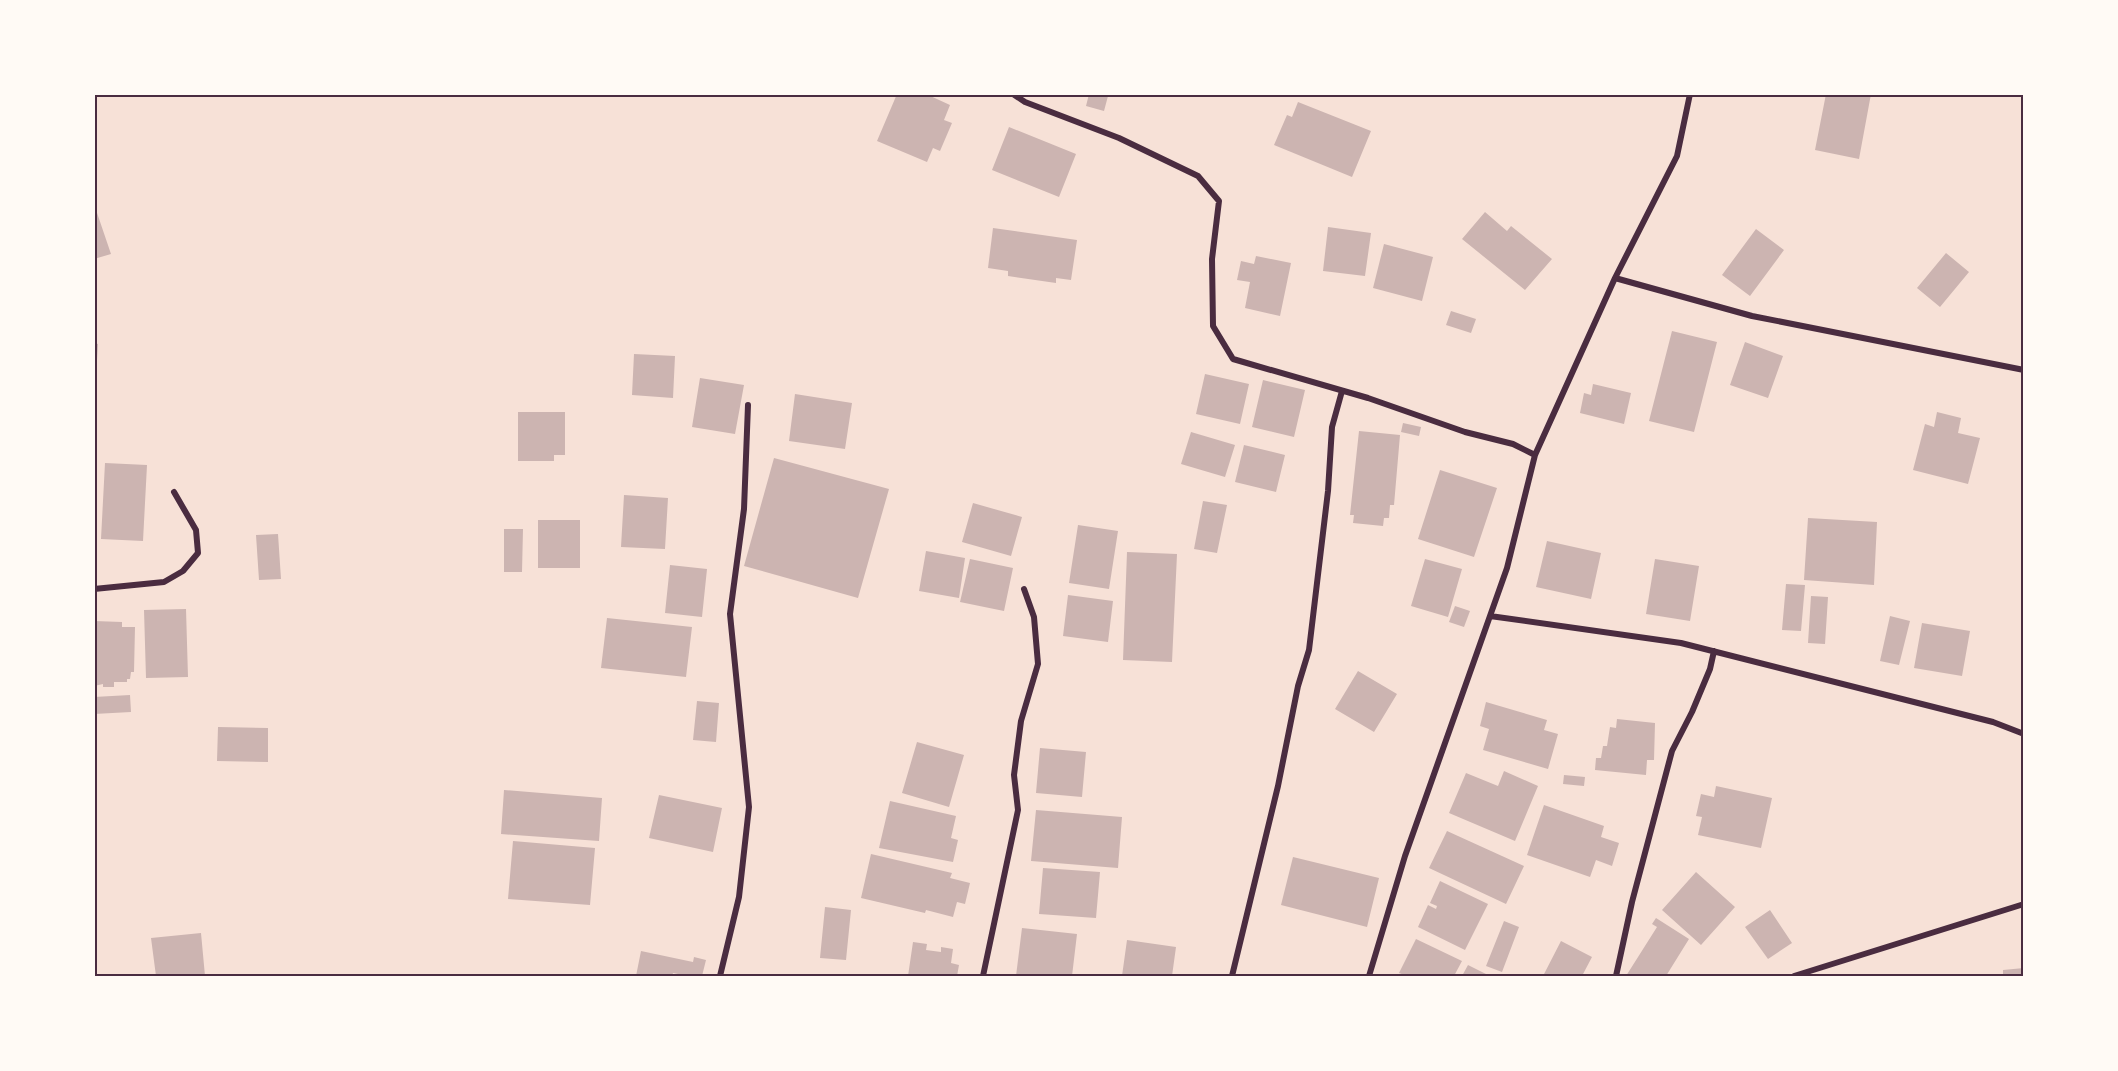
<svg xmlns="http://www.w3.org/2000/svg" width="2118" height="1071" font-family="'Noto Sans',sans-serif">
<rect width="100%" height="100%" fill="#f7e1d7"/>
<path fill="#ccb4b1" d="M 897,94 L 926,94 L 950,105 L 944,120 L 952,123 L 940,151 L 933,148 L 927,162 L 877,141 Z
M 1089,94 L 1108,96 L 1104,111 L 1086,106 Z
M 1826,94 L 1871,94 L 1859,159 L 1815,150 Z
M 1298,102 L 1371,131 L 1352,177 L 1274,145 L 1287,115 L 1292,117 Z
M 1009,127 L 1076,154 L 1059,197 L 992,170 Z
M 94,204 L 111,254 L 94,259 Z
M 1485,212 L 1507,231 L 1511,226 L 1552,259 L 1525,290 L 1462,239 Z
M 1328,227 L 1371,233 L 1365,276 L 1323,271 Z
M 993,228 L 1077,240 L 1071,280 L 1056,278 L 1056,283 L 1008,276 L 1008,271 L 988,268 Z
M 1756,229 L 1784,250 L 1750,296 L 1722,275 Z
M 1384,244 L 1433,257 L 1422,301 L 1373,288 Z
M 1946,253 L 1969,272 L 1940,307 L 1917,288 Z
M 1256,256 L 1291,263 L 1280,316 L 1245,308 L 1250,282 L 1237,280 L 1241,261 L 1254,264 Z
M 1451,311 L 1476,319 L 1471,333 L 1446,325 Z
M 1672,331 L 1717,342 L 1694,432 L 1649,421 Z
M 1745,342 L 1783,356 L 1768,398 L 1730,385 Z
M 94,343 L 98,344 L 96,376 L 94,376 Z
M 634,354 L 675,356 L 673,398 L 632,395 Z
M 1205,374 L 1249,384 L 1240,424 L 1196,414 Z
M 700,378 L 744,385 L 735,434 L 692,427 Z
M 1263,380 L 1305,390 L 1294,437 L 1252,427 Z
M 1593,384 L 1631,393 L 1624,424 L 1580,413 L 1584,393 L 1591,395 Z
M 795,394 L 852,403 L 845,449 L 789,441 Z
M 518,412 L 565,412 L 565,455 L 554,455 L 554,461 L 518,461 Z
M 1937,412 L 1961,418 L 1958,433 L 1980,438 L 1968,484 L 1913,470 L 1925,424 L 1934,427 Z
M 1403,423 L 1421,427 L 1419,436 L 1401,432 Z
M 1359,431 L 1400,435 L 1394,505 L 1390,505 L 1389,518 L 1384,518 L 1383,526 L 1353,523 L 1354,515 L 1350,515 Z
M 1191,432 L 1235,445 L 1225,477 L 1181,464 Z
M 1244,445 L 1285,455 L 1276,492 L 1235,482 Z
M 774,458 L 889,489 L 858,598 L 744,566 Z
M 105,463 L 147,465 L 143,541 L 101,539 Z
M 1440,470 L 1497,488 L 1474,557 L 1418,539 Z
M 624,495 L 668,498 L 665,549 L 621,547 Z
M 1203,501 L 1227,505 L 1217,553 L 1194,549 Z
M 973,503 L 1022,517 L 1011,556 L 962,542 Z
M 1808,518 L 1877,522 L 1874,585 L 1804,580 Z
M 538,520 L 580,520 L 580,568 L 538,568 Z
M 1078,525 L 1118,531 L 1109,589 L 1069,583 Z
M 504,529 L 523,529 L 522,572 L 504,572 Z
M 278,534 L 281,579 L 259,580 L 256,535 Z
M 1547,541 L 1601,553 L 1591,599 L 1536,587 Z
M 926,551 L 965,558 L 959,598 L 919,591 Z
M 1127,552 L 1177,554 L 1172,662 L 1123,660 Z
M 970,559 L 1013,568 L 1004,611 L 960,602 Z
M 1425,559 L 1462,569 L 1448,617 L 1411,606 Z
M 1655,559 L 1699,566 L 1690,621 L 1646,614 Z
M 670,565 L 707,569 L 702,617 L 665,613 Z
M 1786,584 L 1805,585 L 1801,631 L 1782,630 Z
M 1068,595 L 1113,601 L 1108,642 L 1063,636 Z
M 1811,596 L 1828,597 L 1825,644 L 1808,643 Z
M 1455,606 L 1470,611 L 1464,627 L 1449,622 Z
M 186,609 L 188,677 L 146,678 L 144,610 Z
M 1890,616 L 1910,621 L 1899,665 L 1880,661 Z
M 607,618 L 692,627 L 686,677 L 601,668 Z
M 94,621 L 122,622 L 122,627 L 135,627 L 134,672 L 131,672 L 130,679 L 127,679 L 127,682 L 114,682 L 114,687 L 103,687 L 103,684 L 94,686 Z
M 1922,623 L 1970,631 L 1962,676 L 1914,668 Z
M 1358,671 L 1397,694 L 1374,732 L 1335,709 Z
M 130,695 L 131,712 L 94,714 L 94,697 Z
M 697,701 L 719,703 L 716,742 L 693,740 Z
M 1486,702 L 1547,720 L 1544,730 L 1558,734 L 1548,769 L 1483,750 L 1489,729 L 1480,726 Z
M 1617,719 L 1655,723 L 1654,760 L 1647,760 L 1646,775 L 1595,770 L 1596,758 L 1601,758 L 1603,746 L 1607,746 L 1610,727 L 1616,728 Z
M 218,727 L 268,728 L 268,762 L 217,761 Z
M 917,742 L 964,755 L 949,807 L 902,793 Z
M 1040,748 L 1086,752 L 1082,797 L 1036,793 Z
M 1504,771 L 1538,786 L 1515,841 L 1449,813 L 1466,773 L 1498,786 Z
M 1564,775 L 1585,777 L 1584,786 L 1563,784 Z
M 1716,786 L 1772,798 L 1761,848 L 1698,835 L 1702,817 L 1696,816 L 1701,794 L 1714,797 Z
M 504,790 L 602,798 L 599,841 L 501,834 Z
M 659,795 L 722,808 L 713,852 L 649,838 Z
M 890,801 L 956,816 L 951,838 L 958,840 L 953,862 L 879,848 Z
M 1544,805 L 1604,826 L 1601,837 L 1619,843 L 1612,866 L 1596,860 L 1590,877 L 1527,855 Z
M 1036,810 L 1122,817 L 1118,868 L 1031,861 Z
M 1447,831 L 1524,866 L 1506,904 L 1429,868 Z
M 513,841 L 595,848 L 590,905 L 508,899 Z
M 871,854 L 952,873 L 950,878 L 970,883 L 965,904 L 957,902 L 953,917 L 926,910 L 925,913 L 861,898 Z
M 1293,857 L 1379,878 L 1367,927 L 1281,905 Z
M 1043,868 L 1100,872 L 1096,918 L 1039,914 Z
M 1696,872 L 1735,907 L 1701,945 L 1662,910 Z
M 1440,881 L 1488,904 L 1465,950 L 1418,927 L 1428,905 L 1436,909 L 1437,906 L 1430,903 Z
M 825,907 L 851,910 L 846,960 L 820,958 Z
M 1770,910 L 1792,943 L 1768,959 L 1745,927 Z
M 1656,918 L 1689,939 L 1666,976 L 1626,976 L 1657,927 L 1652,924 Z
M 1504,921 L 1519,927 L 1502,972 L 1486,966 Z
M 1022,928 L 1077,934 L 1072,976 L 1016,976 Z
M 201,933 L 205,976 L 156,976 L 151,938 Z
M 1416,939 L 1462,961 L 1454,976 L 1407,976 L 1399,973 Z
M 1127,940 L 1176,947 L 1172,976 L 1122,976 Z
M 1561,941 L 1592,957 L 1582,976 L 1543,976 Z
M 913,942 L 927,944 L 926,950 L 941,952 L 941,947 L 953,949 L 951,963 L 959,965 L 957,976 L 908,976 Z
M 641,951 L 693,962 L 694,957 L 706,960 L 702,976 L 683,976 L 683,975 L 673,973 L 672,976 L 636,976 Z
M 1468,965 L 1490,976 L 1462,976 Z
M 2024,968 L 2024,976 L 2003,976 L 2003,970 Z"/>
<g fill="none" stroke-linecap="round" stroke-linejoin="round">
<path stroke="#4a2c40" stroke-width="6" d="M 1013,94 L 1025,102 L 1119,138 L 1198,176 L 1219,201 L 1212,259 L 1213,326 L 1233,359 L 1368,398 L 1465,432 L 1513,444 L 1535,455
M 1615,278 L 1752,316 L 2024,370
M 94,589 L 164,582 L 183,571 L 198,553 L 196,530 L 174,492
M 1490,616 L 1681,643 L 1993,722 L 2024,734
M 720,976 L 739,897 L 749,807 L 730,614 L 744,509 L 748,405
M 983,976 L 1018,810 L 1014,775 L 1021,721 L 1038,664 L 1034,617 L 1024,589
M 1232,976 L 1278,786 L 1298,686 L 1309,650 L 1328,491 L 1332,427 L 1342,391
M 1369,976 L 1405,856 L 1507,568 L 1535,455 L 1615,278 L 1677,156 L 1690,94
M 1616,976 L 1632,902 L 1672,751 L 1692,712 L 1710,669 L 1714,651
M 1794,976 L 2024,904"/>
</g>
<rect width="2118" height="1071" fill="none" stroke="#fffaf5" stroke-width="192"/>
<rect x="96" y="96" width="1926" height="879" fill="none" stroke="#4a2c40" stroke-width="2"/>
</svg>
